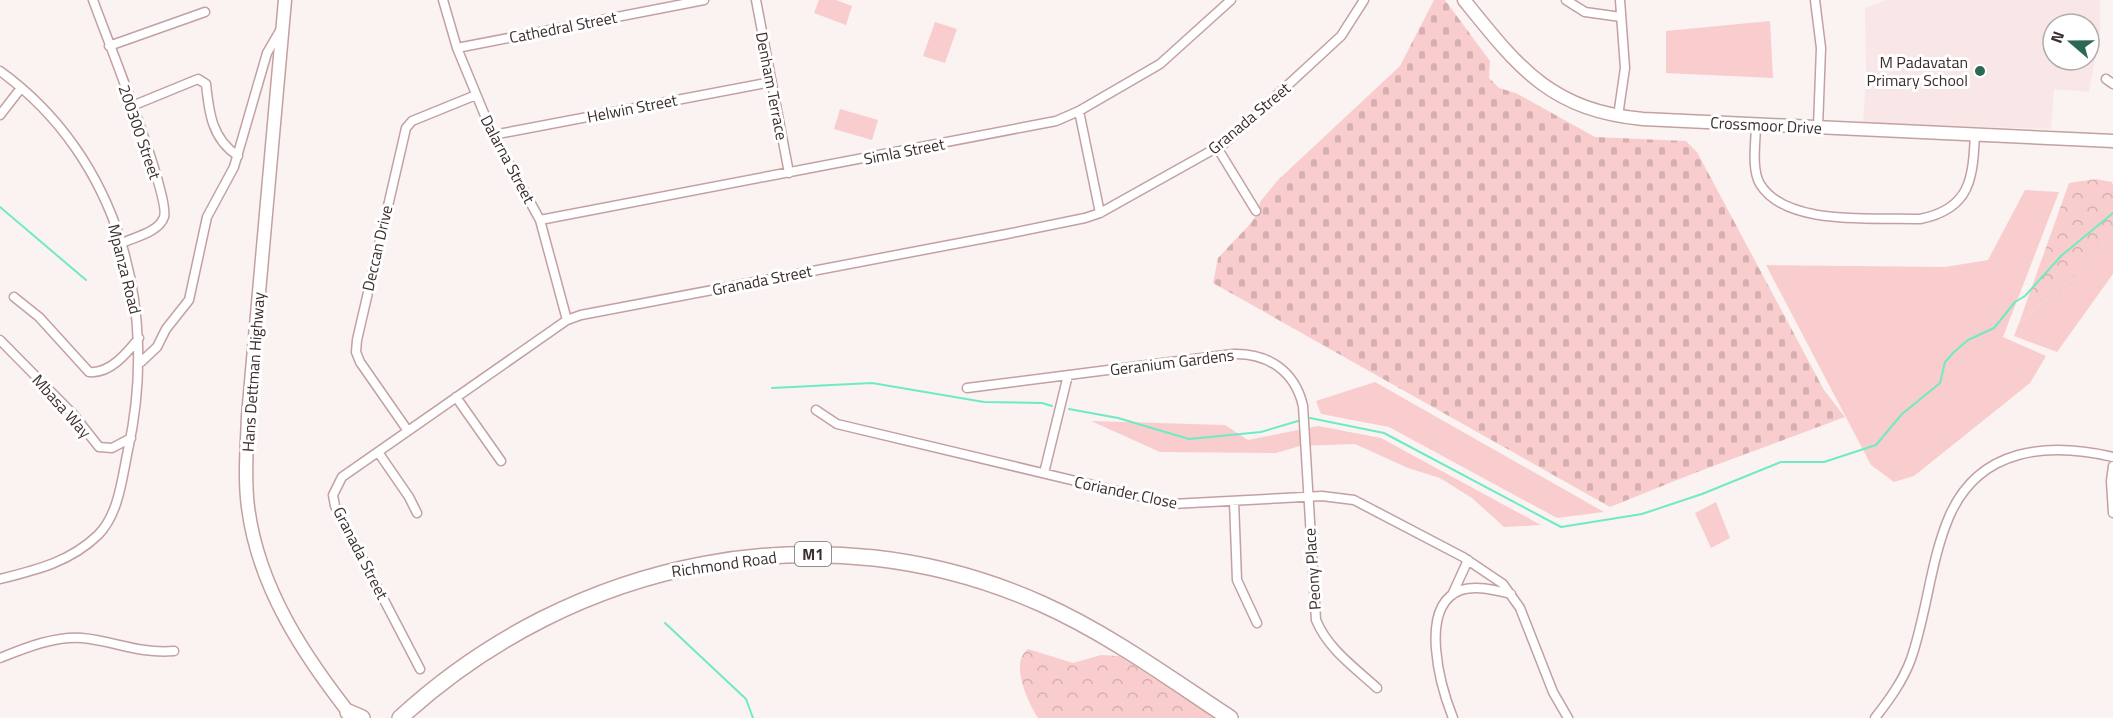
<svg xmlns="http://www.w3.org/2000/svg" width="2113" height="718" font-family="'Titillium Web',sans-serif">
<defs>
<pattern id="forest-crowns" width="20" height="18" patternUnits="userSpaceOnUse" patternTransform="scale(1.5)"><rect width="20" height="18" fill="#f9cdcd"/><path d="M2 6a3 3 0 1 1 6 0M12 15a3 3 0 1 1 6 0" fill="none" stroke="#d6b0b0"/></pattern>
<pattern id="cemetery-stones" width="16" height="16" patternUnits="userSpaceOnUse" patternTransform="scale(1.5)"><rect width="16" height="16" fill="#f9cdcd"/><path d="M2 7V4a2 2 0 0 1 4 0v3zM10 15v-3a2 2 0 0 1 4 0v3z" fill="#d6b0b0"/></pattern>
</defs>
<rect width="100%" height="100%" fill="#faf3f2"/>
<path fill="#f9e6e6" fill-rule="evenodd" d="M 1885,0 L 2100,0 L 2100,32 L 2089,92 L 2054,89 L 2051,129 L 1863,123 L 1866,81 L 1865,8 ZM 2053,24 L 2089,24 L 2089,60 L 2053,60 Z"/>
<path fill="#f9cdcd" d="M 819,0 L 836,0 L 852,6 L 846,25 L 814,13 Z
M 1770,21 L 1773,78 L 1666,73 L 1666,31 Z
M 935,22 L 957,29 L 945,63 L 923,56 Z
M 840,109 L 878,120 L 872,140 L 834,129 Z
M 2025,190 L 2059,192 L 2003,337 L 2046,356 L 2030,383 L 1914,476 L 1894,482 L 1871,465 L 1766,265 L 1945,267 L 1988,260 Z
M 2113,234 L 2113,274 L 2057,352 L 2014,336 L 2019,323 L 2071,279 Z
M 1375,382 L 1604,512 L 1557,518 L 1389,427 L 1321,414 L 1316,401 Z
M 1091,421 L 1225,425 L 1248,440 L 1318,426 L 1381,438 L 1541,525 L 1504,527 L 1472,498 L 1440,478 L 1408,468 L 1355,444 L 1300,446 L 1276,453 L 1160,452 Z
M 1716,502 L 1730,538 L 1711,548 L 1695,513 Z"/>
<path fill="url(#forest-crowns)" d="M 2096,179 L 2112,182 L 2113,185 L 2113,234 L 2071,279 L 2019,323 L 2069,183 Z
M 1028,649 L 1073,663 L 1101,655 L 1119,656 L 1216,718 L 1038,718 C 1028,702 1009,663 1028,649 Z"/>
<path fill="url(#cemetery-stones)" d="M 1434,0 L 1445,0 L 1490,61 L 1489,78 L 1499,88 L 1516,93 L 1595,137 L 1686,141 L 1697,152 L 1824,390 L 1845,417 L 1692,474 L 1610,507 L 1213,283 L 1218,258 L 1251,223 L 1259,211 L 1260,202 L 1278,180 L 1400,66 Z"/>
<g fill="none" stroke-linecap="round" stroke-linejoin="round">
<path stroke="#6eebc4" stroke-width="2" d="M 0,207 L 86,280
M 772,388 L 872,383 L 984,402 L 1042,403 L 1052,406
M 1069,409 L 1118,418 L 1189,439 L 1261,432 L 1298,421
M 1310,418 L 1384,433 L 1561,527 L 1642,514 L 1702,494 L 1781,462 L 1824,462 L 1876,445 L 1902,414 L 1940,383 L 1945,362 L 1954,352 L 1968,340 L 1994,328 L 2015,302 L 2025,296 L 2061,256 L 2113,213
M 665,623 L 746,699 L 753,718"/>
<defs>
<path id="street" d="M 93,0 C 104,31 171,197 164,217 C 159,232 135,237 122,243
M 443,0 L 457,48 L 493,135 L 540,220 L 567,320
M 756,0 L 789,173
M 1566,0 L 1585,12 L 1621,17
M 1815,0 L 1821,48 L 1818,127
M 109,46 L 205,12
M 457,48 L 704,0
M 0,71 C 120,158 159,310 128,450 C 122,478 119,514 98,535 C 70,562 36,570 0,579
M 2106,79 L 2113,84
M 132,106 L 198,79 L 206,84 C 209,113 212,139 238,156
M 1079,111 L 1100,213
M 0,115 L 21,88
M 1618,116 L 1625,68 L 1620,0
M 1756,124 C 1756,141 1751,169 1760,184 C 1786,227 1875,217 1920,219 C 1971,209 1973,178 1975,133
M 493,135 L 771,82
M 1218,149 L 1256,211
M 540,220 L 1056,121 L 1079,111 L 1160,64 L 1231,0
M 14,297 L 39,317 L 89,372 C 110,374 127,353 139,338
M 0,340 L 73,414 L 99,447 L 112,448 L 131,438
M 141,362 L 157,347 L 166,329 L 189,300 L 207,217 L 234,167 L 267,53 L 281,29
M 967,388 L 1233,354 C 1268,353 1295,371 1303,406 L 1316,620 C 1328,649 1354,667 1377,688
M 456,397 L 501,461
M 816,410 L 837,424 L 1172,504 L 1322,496 L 1354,500 L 1463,557 L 1503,584 L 1520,608 L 1553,692 L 1568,718
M 408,431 L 360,362 L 356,352 L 357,340 L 406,128 L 412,121 L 476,95
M 378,452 L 409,497 L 417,513
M 2113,466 L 2111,481 L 2113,513
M 1044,473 L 1068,375
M 1234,501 L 1237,580 L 1257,623
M 1452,595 L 1468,560
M 0,658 C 25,648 54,636 82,638 C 115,641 138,654 174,651
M 420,669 L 335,506 L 333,495 L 342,477 L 567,320 L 581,315 L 1007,234 L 1085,218 L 1100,213 L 1225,143 L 1341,36 L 1364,0
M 1453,718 C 1441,688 1417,606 1461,590 C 1477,585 1495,590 1511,594
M 1875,718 C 1889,700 1903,681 1911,659 C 1927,613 1930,562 1949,517 C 1979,447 2048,442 2113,457"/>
<path id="secondary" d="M 285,0 L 248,416 C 247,446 244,477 248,507 C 258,587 304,656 353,718
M 1464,0 C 1519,68 1550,110 1643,119 L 2113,141"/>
<path id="highway" d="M 348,712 L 362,718
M 400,718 C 574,558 824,506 1042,604 C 1109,634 1169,678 1230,718"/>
</defs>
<use href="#street" stroke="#c3a1a0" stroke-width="11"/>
<use href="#secondary" stroke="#c3a1a0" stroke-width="15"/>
<use href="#highway" stroke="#c3a1a0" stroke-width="18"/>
<use href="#street" stroke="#fff" stroke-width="8"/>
<use href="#secondary" stroke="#fff" stroke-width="12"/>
<use href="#highway" stroke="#fff" stroke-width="15"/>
</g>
<circle fill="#2b6955" stroke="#fff" stroke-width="2" cx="1980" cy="71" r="6"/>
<g text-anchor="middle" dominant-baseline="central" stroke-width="6" stroke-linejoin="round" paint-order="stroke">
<rect fill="#fff" stroke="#766d6d" stroke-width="1.5" x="795" y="542" width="36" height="24" rx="4.5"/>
<g font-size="15" font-weight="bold" fill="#3c2e2e">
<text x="813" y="554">M1</text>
</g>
<g font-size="16" fill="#3c2e2e" stroke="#fff">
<text transform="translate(563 27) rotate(-11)">Cathedral Street</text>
<text transform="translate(772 86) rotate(79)">Denham Terrace</text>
<text transform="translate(632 108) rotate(-11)">Helwin Street</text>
<text transform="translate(1249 118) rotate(-40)">Granada Street</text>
<text transform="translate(1766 125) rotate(3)">Crossmoor Drive</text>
<text transform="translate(140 132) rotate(71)">200300 Street</text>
<text transform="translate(904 151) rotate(-11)">Simla Street</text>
<text transform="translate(508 159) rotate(62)">Dalarna Street</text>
<text transform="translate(377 248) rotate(-77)">Deccan Drive</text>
<text transform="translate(125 269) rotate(76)">Mpanza Road</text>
<text transform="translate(762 280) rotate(-11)">Granada Street</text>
<text transform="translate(1172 362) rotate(-7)">Geranium Gardens</text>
<text transform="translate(253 372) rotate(-86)">Hans Dettman Highway</text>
<text transform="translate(62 406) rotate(48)">Mbasa Way</text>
<text transform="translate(1126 492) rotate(12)">Coriander Close</text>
<text transform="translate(361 553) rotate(63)">Granada Street</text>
<text transform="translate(724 564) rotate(-8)">Richmond Road</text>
<text transform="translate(1312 569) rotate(-94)">Peony Place</text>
</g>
<g font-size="16" fill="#3c2e2e" stroke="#fff" text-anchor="end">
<text x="1968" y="62">M Padavatan<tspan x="1968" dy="18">Primary School</tspan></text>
</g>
</g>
<g transform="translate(2071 42) rotate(290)"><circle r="28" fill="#ffffff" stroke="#b1abab" stroke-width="1.5"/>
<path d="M0-4.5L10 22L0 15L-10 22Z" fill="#2b6955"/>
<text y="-9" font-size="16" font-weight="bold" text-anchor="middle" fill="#3c2e2e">N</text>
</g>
</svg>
